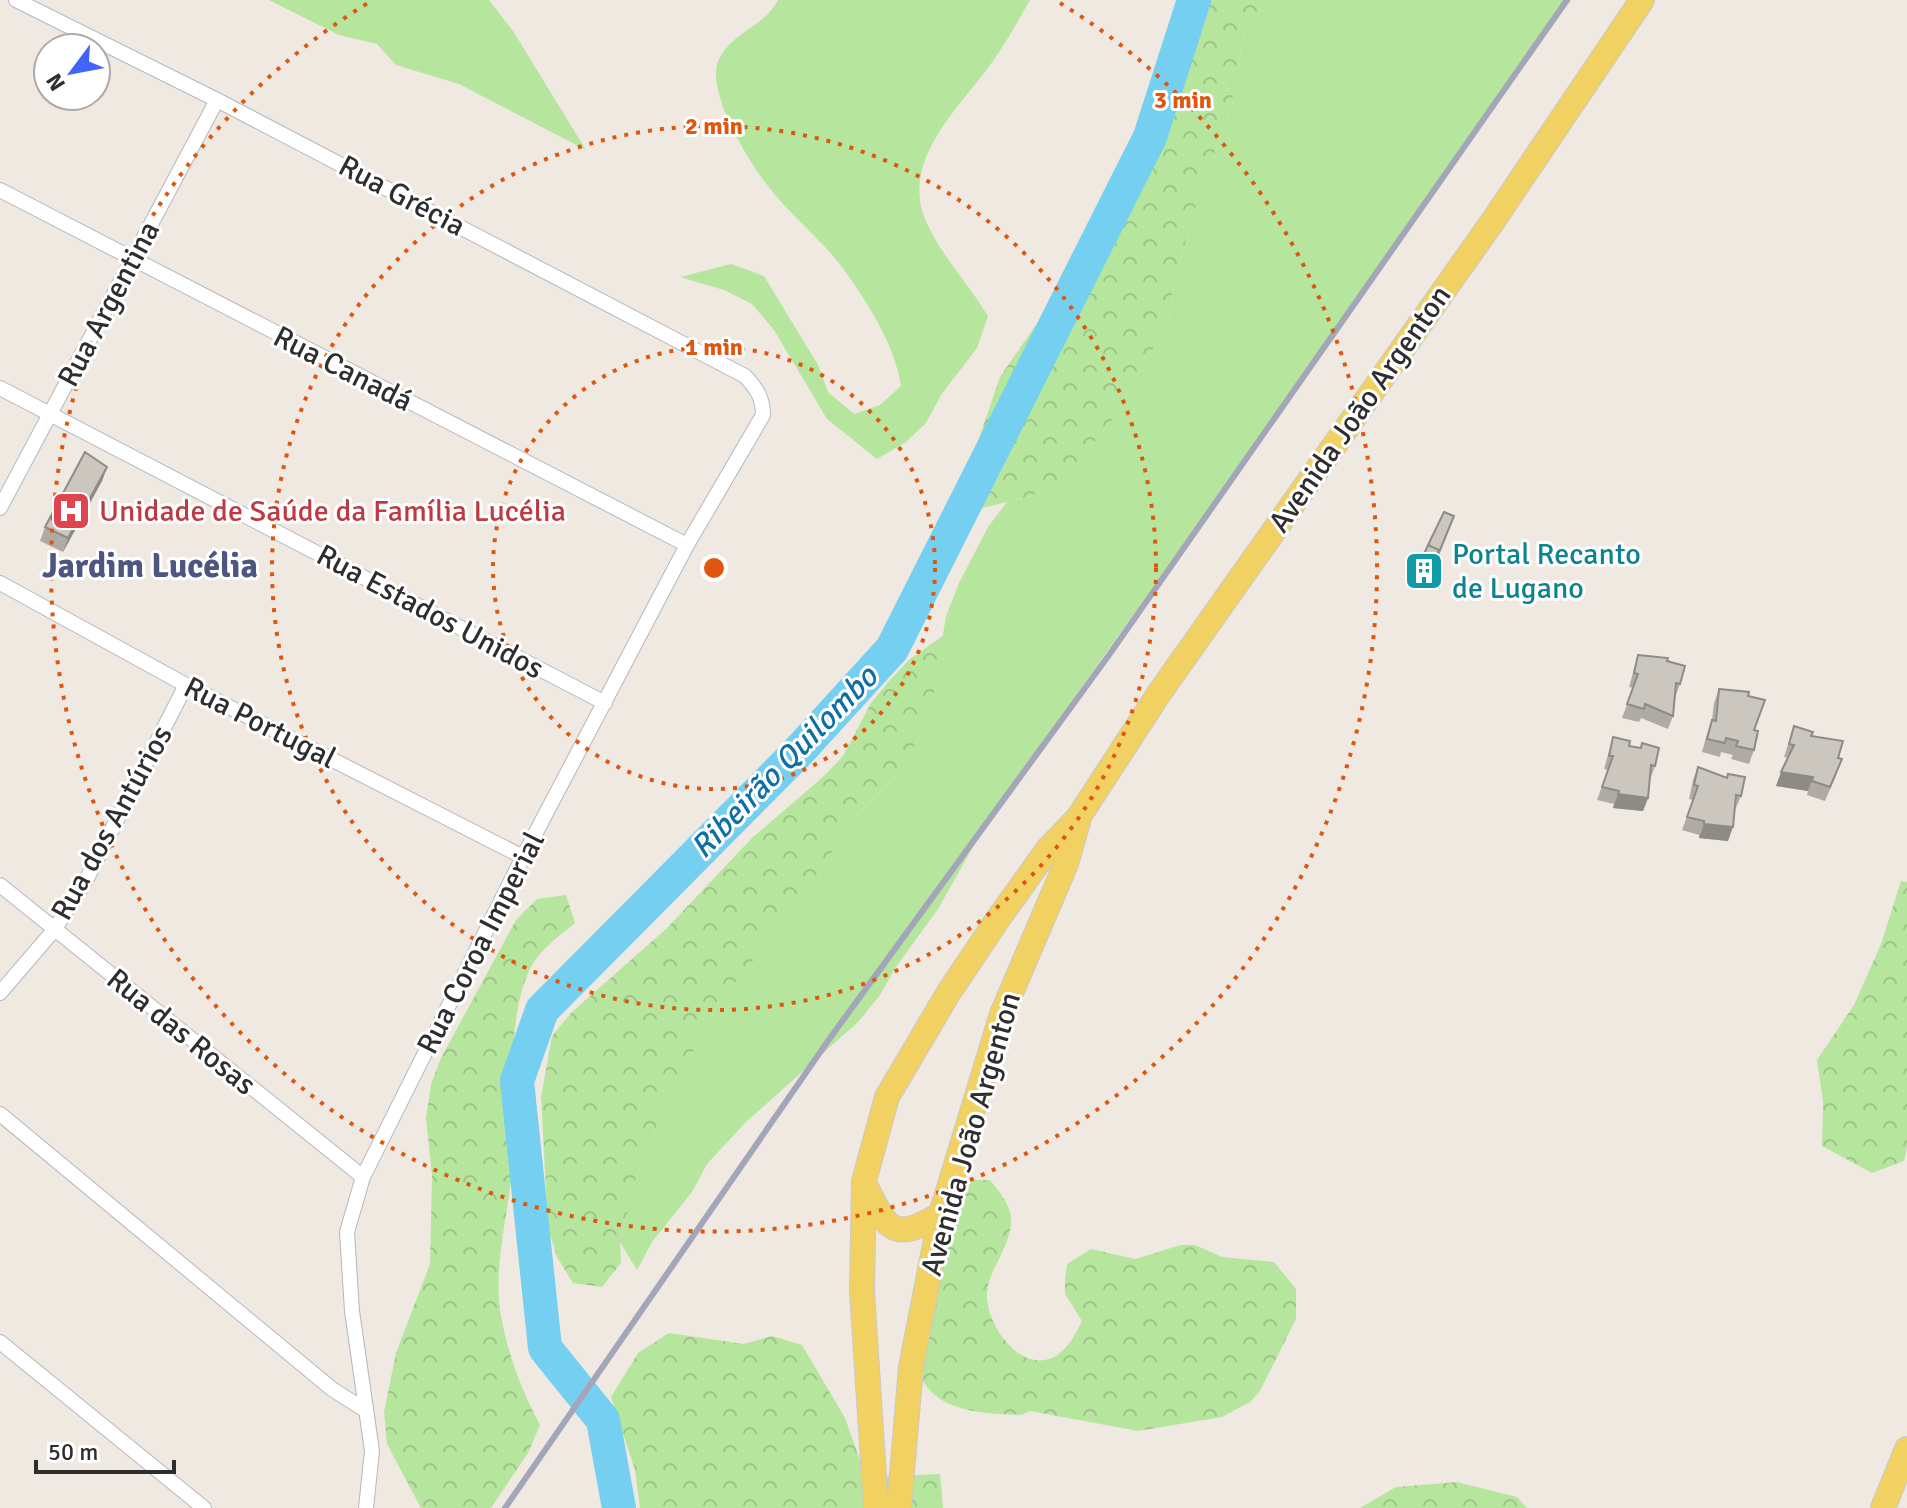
<svg xmlns="http://www.w3.org/2000/svg" width="1907" height="1508" font-family="Signika,sans-serif">
<defs>
<pattern id="forest-crowns" width="20" height="18" patternUnits="userSpaceOnUse" patternTransform="scale(2)"><rect width="20" height="18" fill="#b6e59e"/><path d="M2 6a3 3 0 1 1 6 0M12 15a3 3 0 1 1 6 0" fill="none" stroke="#9dc588"/></pattern>
</defs>
<rect width="100%" height="100%" fill="#efe9e1"/>
<path fill="#b6e59e" d="M 269,0 L 489,0 L 513,31 L 586,150 L 459,84 L 396,65 L 377,44 L 339,35 Z
M 778,0 L 1030,0 C 1019,19 1008,40 995,58 C 964,104 900,157 925,219 C 941,256 968,283 988,316 L 977,348 L 941,395 L 926,423 L 906,442 L 877,459 L 827,419 L 774,330 L 752,304 L 724,290 L 680,277 L 731,264 L 764,276 L 818,365 L 828,392 L 854,414 L 880,405 L 901,386 C 895,345 867,301 842,267 C 820,238 790,215 768,186 C 749,162 704,90 719,59 C 734,31 763,28 778,0 Z
M 1260,0 L 1571,0 L 1049,733 L 1052,738 L 987,822 L 938,909 L 896,967 L 880,995 L 858,1022 L 746,1122 L 707,1164 L 692,1192 L 652,1242 L 637,1270 L 620,1242 L 637,1174 L 652,1146 L 659,1116 L 719,1003 L 759,953 L 774,925 L 819,872 L 852,820 L 900,772 L 930,716 L 946,616 L 959,583 L 988,527 L 1007,502 L 1031,496 L 1064,479 L 1113,419 L 1169,321 L 1173,286 L 1196,206 L 1234,99 L 1224,83 L 1239,62 L 1244,33 L 1259,24 Z"/>
<path fill="url(#forest-crowns)" d="M 1179,0 L 1260,0 L 1259,24 L 1244,33 L 1239,62 L 1224,83 L 1234,99 L 1196,206 L 1173,286 L 1169,321 L 1113,419 L 1064,479 L 1031,496 L 974,510 L 965,498 L 964,482 L 1000,377 L 1035,326 L 1071,295 L 1103,239 L 1135,146 L 1158,94 Z
M 944,635 L 930,716 L 900,772 L 852,820 L 819,872 L 774,925 L 759,953 L 719,1003 L 659,1116 L 652,1146 L 637,1174 L 620,1242 L 621,1263 L 602,1287 L 573,1283 L 557,1257 L 548,1227 L 541,1097 L 552,1036 L 571,1013 L 667,928 L 752,838 L 823,777 L 843,756 L 871,703 L 890,680 L 910,659 Z
M 1901,881 L 1907,882 L 1907,1147 L 1904,1161 L 1872,1173 L 1822,1146 L 1823,1101 L 1817,1060 L 1854,1005 L 1881,944 Z
M 566,895 L 575,923 C 558,937 538,951 529,971 C 505,1025 515,1100 513,1159 C 510,1211 492,1264 501,1316 C 508,1355 522,1391 540,1425 L 528,1453 L 491,1508 L 421,1508 L 387,1444 L 384,1412 L 396,1353 L 430,1264 L 432,1175 L 426,1118 L 431,1084 L 441,1058 L 516,920 L 537,899 Z
M 975,1180 L 990,1180 C 999,1191 1009,1203 1011,1217 C 1013,1245 989,1267 987,1293 C 985,1322 1018,1372 1052,1358 C 1067,1351 1075,1335 1082,1321 L 1065,1294 L 1065,1279 L 1067,1264 L 1091,1249 L 1135,1259 L 1181,1245 L 1195,1245 L 1222,1257 L 1274,1262 L 1296,1289 L 1296,1319 L 1260,1391 L 1250,1402 L 1222,1417 L 1138,1431 L 1030,1411 L 1021,1415 C 984,1413 939,1414 920,1376 L 955,1201 L 963,1188 Z
M 669,1333 L 744,1344 L 772,1336 L 802,1345 L 845,1418 L 866,1477 L 940,1474 L 943,1508 L 640,1508 L 635,1470 L 611,1397 L 638,1353 Z
M 1457,1482 L 1517,1497 L 1527,1508 L 1360,1508 L 1396,1487 Z"/>
<g fill="none" stroke-linecap="round" stroke-linejoin="round">
<path stroke="#75cff0" stroke-width="34" d="M 619,1508 L 603,1420 L 545,1348 L 517,1081 L 542,1010 L 798,752 L 892,649 L 1150,137 L 1194,0"/>
<defs>
<path id="street" d="M 16,0 L 217,100 L 745,376 C 757,389 763,398 763,415 L 687,545 L 523,857 L 363,1177 L 347,1232 L 352,1311 L 372,1451 L 366,1508
M 0,190 L 687,545
M 0,388 L 605,703
M 0,508 L 217,100
M 0,583 L 186,685 L 523,857
M 0,885 L 363,1177
M 0,993 L 54,930 L 85,882 L 186,685
M 0,1114 L 332,1389 L 365,1410
M 0,1342 L 204,1508"/>
<path id="primary" d="M 866,1187 C 888,1232 895,1242 941,1214
M 876,1508 L 862,1291 L 864,1181 L 887,1097 L 949,992 L 998,919 L 1048,849 L 1078,818 L 1160,692 L 1493,221 L 1642,0
M 899,1508 L 911,1367 L 941,1214 L 1002,1014 L 1066,864 L 1078,822
M 1883,1508 L 1907,1449"/>
</defs>
<use href="#street" stroke="#b4b7c1" stroke-width="16"/>
<use href="#primary" stroke="#c9c9c9" stroke-width="26"/>
<use href="#street" stroke="#fff" stroke-width="14"/>
<use href="#primary" stroke="#f2d163" stroke-width="24"/>
<path stroke="#a3a6b8" stroke-width="6" d="M 505,1508 L 830,1038 L 1109,655 L 1567,0"/>
</g>
<path fill="#afaba4" d="M 107,467 L 102,481 L 63,552 L 40,541 L 45,527 Z
M 1436,560 L 1423,588 L 1411,583 L 1415,574 Z
M 1638,655 L 1667,661 L 1680,684 L 1675,698 L 1673,716 L 1668,729 L 1641,718 L 1639,722 L 1622,718 L 1633,688 L 1629,687 Z
M 1719,689 L 1748,696 L 1754,730 L 1754,750 L 1749,764 L 1731,759 L 1733,755 L 1721,752 L 1720,757 L 1702,752 L 1707,734 L 1712,720 L 1714,703 Z
M 1794,726 L 1811,736 L 1838,758 L 1837,773 L 1825,801 L 1807,795 L 1808,791 L 1776,786 L 1788,758 L 1784,757 Z
M 1613,737 L 1629,746 L 1655,766 L 1650,780 L 1648,798 L 1643,811 L 1613,808 L 1614,804 L 1597,800 L 1608,770 L 1604,769 Z
M 1698,767 L 1741,796 L 1735,810 L 1728,841 L 1699,838 L 1699,835 L 1682,830 L 1693,800 L 1689,799 L 1693,780 Z"/>
<path fill="#8e8b86" d="M 107,467 L 102,481 L 63,552 L 68,538 Z
M 1781,772 L 1813,777 L 1808,791 L 1776,786 Z
M 1618,794 L 1648,798 L 1643,811 L 1613,808 Z
M 1704,824 L 1733,827 L 1728,841 L 1699,838 Z"/>
<path fill="#cbc7bf" stroke="#8e8b86" stroke-width="2" d="M 85,452 L 107,467 L 68,538 L 45,527 Z
M 1444,512 L 1454,516 L 1438,555 L 1439,550 L 1428,545 Z
M 1428,545 L 1439,550 L 1426,579 L 1415,574 Z
M 1638,655 L 1668,658 L 1667,661 L 1685,666 L 1680,684 L 1676,683 L 1673,716 L 1645,704 L 1644,709 L 1627,704 L 1638,674 L 1634,673 Z
M 1719,689 L 1749,692 L 1748,696 L 1765,700 L 1754,730 L 1758,731 L 1754,750 L 1736,746 L 1738,741 L 1726,738 L 1725,743 L 1707,739 L 1712,720 L 1716,721 Z
M 1794,726 L 1813,732 L 1811,736 L 1843,741 L 1838,758 L 1842,759 L 1830,787 L 1812,781 L 1813,777 L 1781,772 L 1794,745 L 1789,744 Z
M 1613,737 L 1630,741 L 1629,746 L 1641,748 L 1642,743 L 1659,748 L 1655,766 L 1651,765 L 1648,798 L 1618,794 L 1619,791 L 1602,787 L 1613,756 L 1609,756 Z
M 1698,767 L 1727,778 L 1728,774 L 1745,777 L 1741,796 L 1736,795 L 1733,827 L 1704,824 L 1704,821 L 1687,817 L 1698,786 L 1694,785 Z"/>
<g fill="none" stroke="#df570e" stroke-width="4" stroke-dasharray="4 8">
<circle cx="714" cy="568" r="221"/>
<circle cx="714" cy="568" r="442"/>
<path d="M1060 3A663 663 0 1 1 368 3"/>
</g>
<defs>
<symbol id="hospital-square" viewBox="-11 -11 22 22"><rect x="-9" y="-9" width="18" height="18" rx="4" fill="#e0444e" stroke="#fff"/><path d="M-5-5h3v3.5h4V-5h3V5h-3V1.5h-4V5h-3Z" fill="#fff"/></symbol>
<symbol id="building-square" viewBox="-11 -11 22 22"><rect x="-9" y="-9" width="18" height="18" rx="4" fill="#0f9aa8" stroke="#fff"/><path d="M-4-6H4V6H1V3H-1V6H-4ZM-2.5-4.3h1.7v1.8h-1.7ZM.8-4.3h1.7v1.8H.8ZM-2.5-1h1.7V.8h-1.7ZM.8-1h1.7V.8H.8Z" fill="#fff"/></symbol>
</defs>
<g fill-rule="evenodd">
<use href="#hospital-square" x="49" y="489" width="44" height="44"/>
<use href="#building-square" x="1402" y="549" width="44" height="44"/>
</g>
<g text-anchor="middle" dominant-baseline="central" stroke-width="6" stroke-linejoin="round" paint-order="stroke">
<g font-size="30" fill="#2e2e2e" stroke="#fff">
<text transform="translate(402 196) rotate(28)">Rua Grécia</text>
<text transform="translate(109 304) rotate(-62)">Rua Argentina</text>
<text transform="translate(343 369) rotate(27)">Rua Canadá</text>
<text transform="translate(1360 409) rotate(-55)">Avenida João Argenton</text>
<text transform="translate(430 612) rotate(28)">Rua Estados Unidos</text>
<text transform="translate(260 723) rotate(27)">Rua Portugal</text>
<text transform="translate(112 823) rotate(-61)">Rua dos Antúrios</text>
<text transform="translate(481 943) rotate(-63)">Rua Coroa Imperial</text>
<text transform="translate(181 1032) rotate(39)">Rua das Rosas</text>
<text transform="translate(971 1134) rotate(-74)">Avenida João Argenton</text>
</g>
<g font-size="30" fill="#be3a42" stroke="#fff" text-anchor="start">
<text x="99" y="511">Unidade de Saúde da Família Lucélia</text>
</g>
<g font-size="30" fill="#0d838f" stroke="#fff" text-anchor="start">
<text x="1452" y="554">Portal Recanto<tspan x="1452" dy="34">de Lugano</tspan></text>
</g>
<g font-size="32" font-style="italic" fill="#0d6fa3" stroke="#fff">
<text transform="translate(784 762) rotate(-46)">Ribeirão Quilombo</text>
</g>
<g font-size="34" font-weight="bold" fill="#4d5680" stroke="#fff">
<text x="150" y="566">Jardim Lucélia</text>
</g>
</g>
<circle cx="714" cy="568" r="12" fill="#df570e" stroke="#fff" stroke-width="4"/>
<g font-size="24" text-anchor="middle" font-weight="bold" fill="#df570e" stroke="#fff" stroke-width="6" stroke-linejoin="round" paint-order="stroke">
<text x="1183" y="108">3 min</text>
<text x="714" y="134">2 min</text>
<text x="714" y="355">1 min</text>
</g>
<g transform="translate(72 72) rotate(238)"><circle r="38" fill="#ffffff" stroke="#ababab" stroke-width="2"/>
<path d="M0-6L14 30L0 20L-14 30Z" fill="#4264fb"/>
<text y="-12" font-size="22" font-weight="bold" text-anchor="middle" fill="#2e2e2e">N</text>
</g>
<path d="M36 1460v12h138v-12" fill="none" stroke="#2e2e2e" stroke-width="4"/>
<text x="48" y="1460" font-size="24" fill="#2e2e2e" stroke="#ffffff" stroke-width="6" paint-order="stroke">50 m</text>
</svg>
